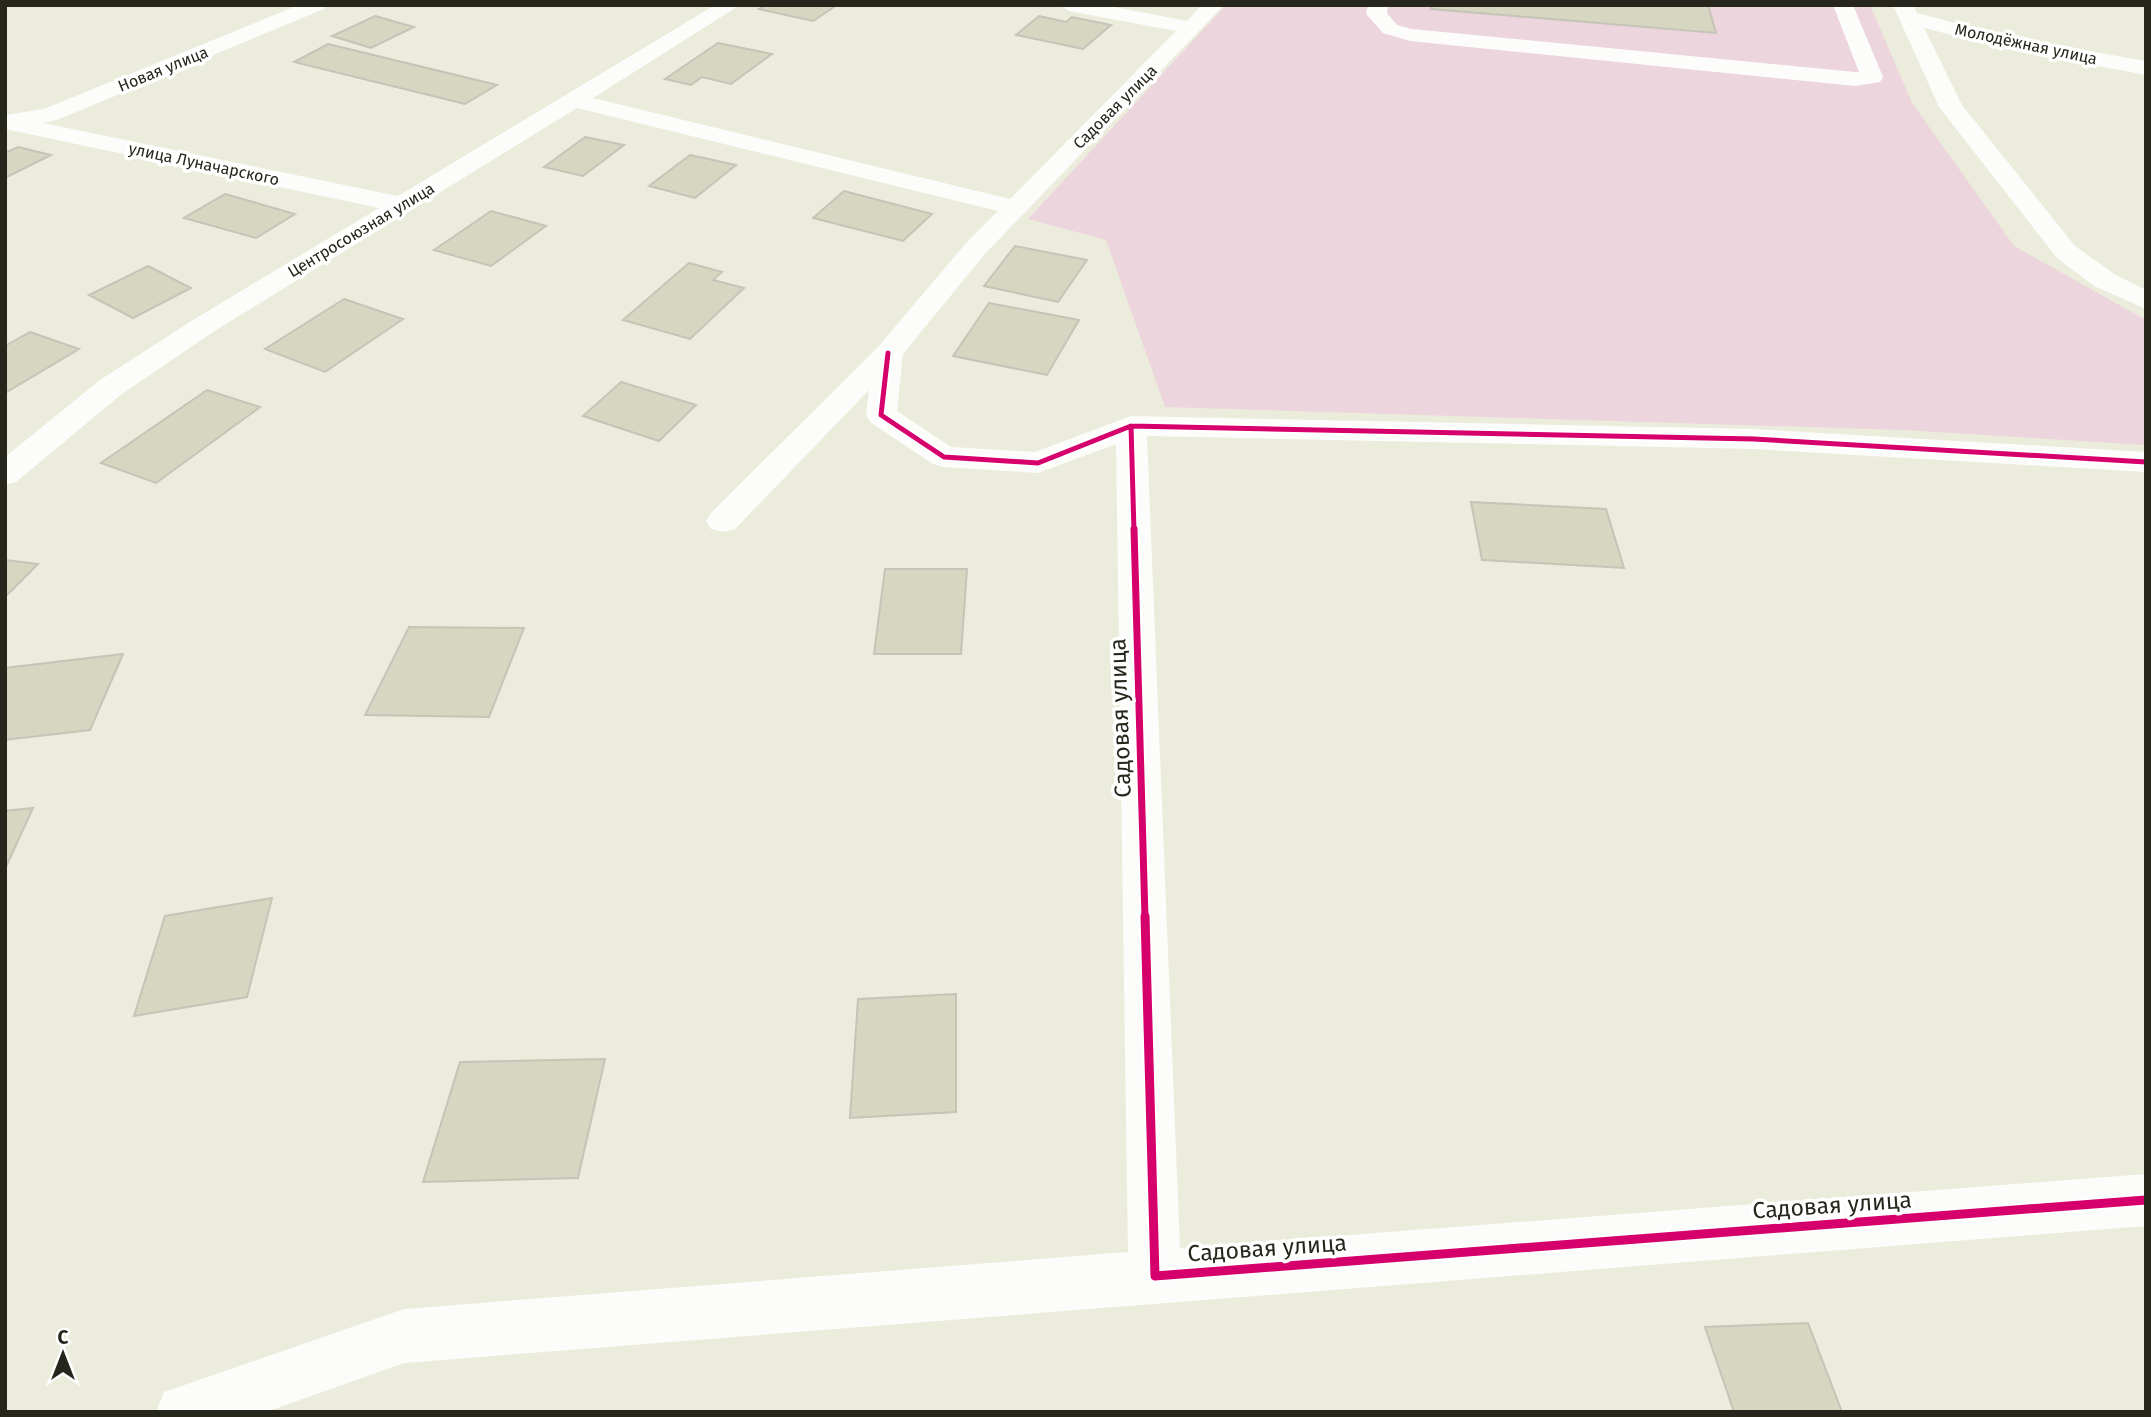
<svg xmlns="http://www.w3.org/2000/svg" width="2151" height="1417" font-family="'Fira Sans',sans-serif">
<rect width="100%" height="100%" fill="#ececdc"/>
<path fill="#edd5dd" d="M 1226,5 L 1870,5 L 1912,103 L 2014,246 L 2146,320 L 2146,445 L 1903,430 L 1165,407 L 1106,240 L 1028,219 Z"/>
<path fill="#d7d6c1" stroke="#c4c4b8" stroke-width="2" d="M 765,5 L 837,5 L 813,21 L 759,9 Z
M 1432,5 L 1708,5 L 1716,33 L 1431,9 Z
M 375,16 L 414,27 L 371,48 L 332,36 Z
M 1039,16 L 1066,22 L 1072,17 L 1111,25 L 1083,49 L 1016,35 Z
M 718,43 L 772,54 L 731,84 L 702,77 L 691,85 L 665,79 Z
M 328,44 L 497,85 L 465,104 L 294,62 Z
M 585,137 L 624,145 L 583,176 L 544,167 Z
M 18,147 L 51,155 L 5,178 L 5,153 Z
M 690,155 L 736,165 L 695,198 L 649,186 Z
M 844,191 L 932,214 L 903,241 L 813,218 Z
M 225,194 L 295,214 L 256,238 L 184,218 Z
M 491,211 L 546,226 L 491,266 L 434,250 Z
M 1015,246 L 1087,260 L 1058,302 L 984,286 Z
M 689,263 L 722,272 L 713,280 L 744,288 L 690,339 L 623,320 Z
M 148,266 L 191,288 L 133,318 L 89,295 Z
M 344,299 L 403,319 L 325,372 L 265,349 Z
M 989,303 L 1079,320 L 1047,375 L 953,356 Z
M 30,332 L 79,349 L 5,393 L 5,346 Z
M 621,382 L 696,405 L 659,441 L 583,416 Z
M 207,390 L 260,407 L 156,483 L 101,463 Z
M 1471,502 L 1606,509 L 1624,568 L 1482,560 Z
M 5,560 L 38,564 L 5,597 Z
M 885,569 L 967,569 L 961,654 L 874,654 Z
M 409,627 L 524,628 L 489,717 L 365,715 Z
M 123,654 L 90,730 L 5,740 L 5,668 Z
M 33,808 L 5,869 L 5,811 Z
M 272,898 L 247,997 L 134,1016 L 165,916 Z
M 956,994 L 956,1112 L 850,1118 L 858,999 Z
M 605,1059 L 578,1178 L 423,1182 L 460,1062 Z
M 1808,1323 L 1842,1412 L 1734,1412 L 1705,1327 Z"/>
<g fill="none" stroke-linecap="round" stroke-linejoin="round">
<path fill="#fcfcfa" fill-rule="evenodd" d="M 299,5 L 327,5 L 324,9 L 57,120 L 43,123 L 398,196 L 715,5 L 740,5 L 593,98 L 1010,199 L 1176,31 L 1069,11 L 1059,5 L 1104,5 L 1187,21 L 1202,5 L 1224,5 L 984,255 L 903,354 L 897,411 L 951,447 L 1035,452 L 1131,416 L 1754,429 L 2146,452 L 2146,472 L 1754,449 L 1147,436 L 1180,1248 L 2146,1174 L 2146,1226 L 404,1363 L 266,1412 L 156,1412 L 164,1392 L 404,1309 L 1128,1252 L 1116,444 L 1038,473 L 944,467 L 933,464 L 870,422 L 866,415 L 869,390 L 735,529 L 723,532 L 711,529 L 706,521 L 711,513 L 878,347 L 966,243 L 998,211 L 577,108 L 213,332 L 122,394 L 16,482 L 5,485 L 5,457 L 100,380 L 193,320 L 379,208 L 5,129 L 5,115 L 44,109 Z
M 1368,5 L 1388,5 L 1387,13 L 1397,25 L 1412,29 L 1855,72 L 1859,72 L 1833,5 L 1853,5 L 1883,77 L 1880,82 L 1855,86 L 1410,41 L 1383,33 L 1366,14 Z
M 1893,5 L 1913,5 L 1917,13 L 2013,38 L 2146,61 L 2146,75 L 2013,50 L 1924,28 L 1962,105 L 2075,246 L 2114,274 L 2146,290 L 2146,309 L 2094,286 L 2057,258 L 1939,107 Z"/>
<defs>
<path id="cycleway-far2" d="M 888,353 L 881,415 L 944,457 L 1038,463 L 1131,426 L 1754,439 L 2146,462
M 1131,426 L 1134,531"/>
<path id="cycleway-far1" d="M 1134,529 L 1145,918"/>
<path id="cycleway" d="M 1145,916 L 1155,1276 L 2146,1200"/>
</defs>
<use href="#cycleway-far2" stroke="#fff" stroke-width="9"/>
<use href="#cycleway-far1" stroke="#fff" stroke-width="11"/>
<use href="#cycleway" stroke="#fff" stroke-width="13"/>
<use href="#cycleway-far2" stroke="#d6006c" stroke-width="5"/>
<use href="#cycleway-far1" stroke="#d6006c" stroke-width="7"/>
<use href="#cycleway" stroke="#d6006c" stroke-width="9"/>
</g>
<g text-anchor="middle" dominant-baseline="central" stroke-width="7" stroke-linejoin="round" paint-order="stroke">
<g font-size="16" fill="#27261c" stroke="#fff">
<text transform="translate(2026 44) rotate(12)">Молодёжная улица</text>
<text transform="translate(163 69) rotate(-22)">Новая улица</text>
<text transform="translate(1115 107) rotate(-45)">Садовая улица</text>
<text transform="translate(204 164) rotate(12)">улица Луначарского</text>
<text transform="translate(361 230) rotate(-31)">Центросоюзная улица</text>
</g>
<g font-size="23" fill="#27261c" stroke="#fff">
<text transform="translate(1120 718) rotate(-92)">Садовая улица</text>
<text transform="translate(1832 1205) rotate(-4)">Садовая улица</text>
<text transform="translate(1267 1248) rotate(-4)">Садовая улица</text>
</g>
</g>
<rect width="2151" height="1417" fill="none" stroke="#27261c" stroke-width="14"/>
<g transform="translate(63 1354)" stroke="#ffffff" stroke-width="5" paint-order="stroke">
<path d="M0-5L12 26L0 18L-12 26Z" fill="#27261c"/>
<text y="-10" font-size="19" font-weight="bold" text-anchor="middle" fill="#27261c">С</text>
</g>
</svg>
